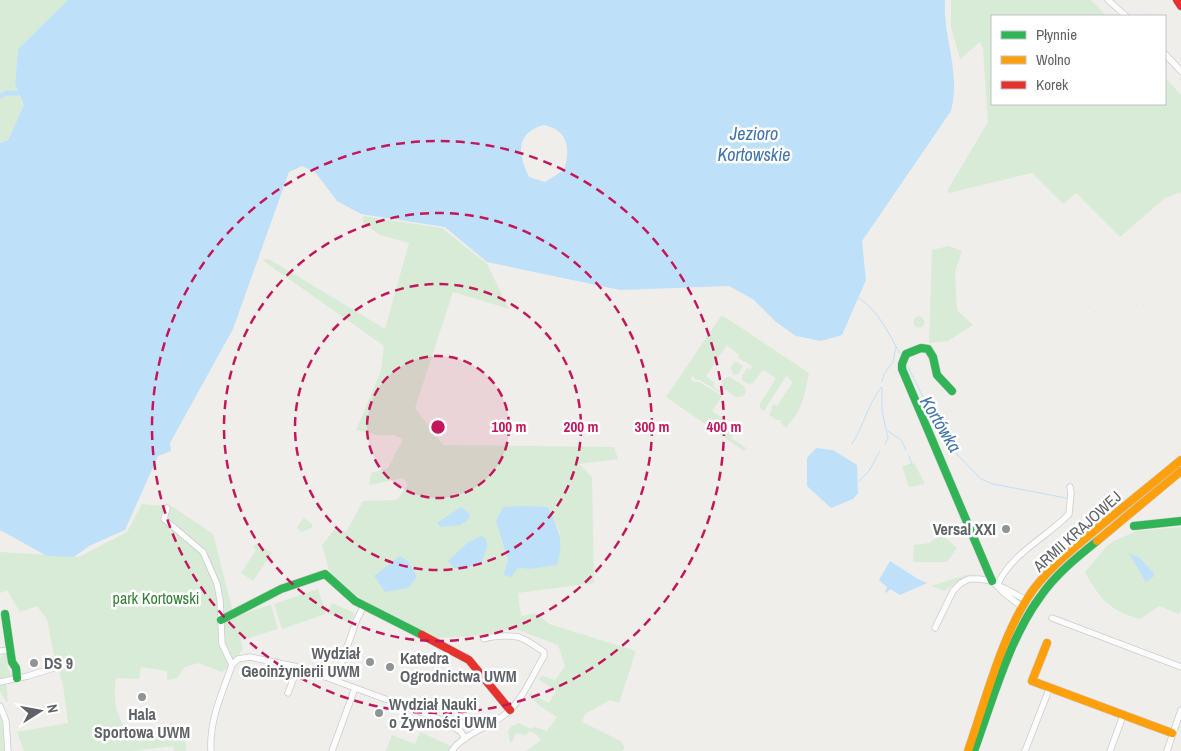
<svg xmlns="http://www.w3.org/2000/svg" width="1181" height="751" font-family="'Archivo Narrow',sans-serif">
<rect width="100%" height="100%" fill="#efeeea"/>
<path fill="#d8ebd6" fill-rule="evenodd" d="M 0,0 L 68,0 L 18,49 L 15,84 L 24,105 L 8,140 L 0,143 Z
M 951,0 L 1091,0 L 1107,16 L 992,16 L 992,104 L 1165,104 L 1165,77 L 1181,95 L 1181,192 L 1165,198 L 1120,237 L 1076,193 L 1063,204 L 1032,173 L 949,193 L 947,191 L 988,122 L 983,48 L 980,42 L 960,59 L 951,27 Z
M 363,216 L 442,228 L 487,264 L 509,309 L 453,292 L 415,408 L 443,445 L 614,447 L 618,459 L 579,464 L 592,477 L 594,583 L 518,593 L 521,616 L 537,613 L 549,624 L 636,651 L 619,703 L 610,700 L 585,714 L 582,722 L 621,741 L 625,749 L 621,751 L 526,751 L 541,740 L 536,734 L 530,731 L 525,735 L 516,733 L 512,742 L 510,743 L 508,731 L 512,726 L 519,723 L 531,729 L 535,727 L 547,731 L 557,717 L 540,706 L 529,695 L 530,693 L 549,703 L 556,691 L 540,680 L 539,678 L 543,676 L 555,680 L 565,666 L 558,645 L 518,630 L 510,629 L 477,636 L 435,638 L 371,606 L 342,585 L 330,573 L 322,545 L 336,528 L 346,532 L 363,501 L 397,500 L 408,485 L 403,478 L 369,485 L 371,473 L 388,468 L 403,439 L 393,435 L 378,435 L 356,430 L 381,371 L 384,346 L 262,260 L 269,259 L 385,329 L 409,243 L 380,235 L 363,223 ZM 548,507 L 560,533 L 530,569 L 517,568 L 503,575 L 508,560 Z
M 949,246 L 962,251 L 955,272 L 957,310 L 973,325 L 948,341 L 929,343 L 932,250 Z
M 721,316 L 725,317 L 809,373 C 804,397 803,409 786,428 L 780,422 L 782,420 L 777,420 L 769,415 L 772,409 L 771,408 L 773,404 L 777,406 L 793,382 L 786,376 L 764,411 L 760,408 L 760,404 L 776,378 L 765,371 L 762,371 L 753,383 L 749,384 L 743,381 L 742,376 L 747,368 L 750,370 L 752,366 L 738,358 L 739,355 L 727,345 L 706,376 L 715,383 L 713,386 L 720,391 L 719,392 L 700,380 L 694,380 L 695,378 L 692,376 L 691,380 L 695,382 L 699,382 L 722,396 L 712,411 L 738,429 L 731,438 L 746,448 L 744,451 L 666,397 Z
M913.5 322a5.5 5.5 0 1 1 11 0a5.5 5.5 0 1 1-11 0Z
M 735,361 L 743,366 L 738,374 L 734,375 L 730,368 Z
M 727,377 L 730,377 L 745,387 L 746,391 L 744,396 L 736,397 L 723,388 L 722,381 Z
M 914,463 L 925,484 L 909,487 L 902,466 Z
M 142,504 L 173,507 L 213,534 L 234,616 L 271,605 L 278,629 L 242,640 L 237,625 L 243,649 L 229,667 L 222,672 L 198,663 L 185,667 L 177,678 L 167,680 L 167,671 L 141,667 L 139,679 L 116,678 C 112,701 117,719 131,737 L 158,733 L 171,723 L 185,731 L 186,751 L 174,751 L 173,746 L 132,751 L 24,751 L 17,732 L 68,723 L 63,685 L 53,651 L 47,619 L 37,606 L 20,612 L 7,590 L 0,593 L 0,552 L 79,557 L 127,532 Z
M 304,518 L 312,524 L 312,528 L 301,532 L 297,527 Z
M 1181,527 L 1181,611 L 1179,614 L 1159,606 L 1140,619 C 1110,611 1100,599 1085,572 L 1107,546 L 1114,541 L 1137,531 Z
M 942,535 L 957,548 L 947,562 L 913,562 L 914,545 L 929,543 Z
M 256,543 L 272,553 L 253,581 L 241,573 L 256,550 L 253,548 Z
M 976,574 L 966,576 L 944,591 L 931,586 L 966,575 Z
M 318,589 L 326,614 L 282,629 L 274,604 Z
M 332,603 L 355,613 L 350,623 L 327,613 Z
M 6,652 L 10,660 L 7,660 L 8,670 L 10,670 L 10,674 L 16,675 L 8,676 L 8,679 L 0,681 L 0,657 L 3,656 L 2,653 Z
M 6,682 L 8,701 L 6,702 L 0,691 L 0,683 Z
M 0,715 L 3,726 L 4,751 L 0,751 Z
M 420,732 L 451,746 L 448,751 L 386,751 L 392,735 L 415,744 Z"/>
<path fill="#bfe0f9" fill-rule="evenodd" d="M 68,0 L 945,0 C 943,40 961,71 951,111 L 862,241 L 866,280 L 842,335 L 821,341 L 796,336 L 776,322 L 754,300 L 729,286 L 620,290 L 487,262 L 445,227 L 361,214 L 337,201 L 315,172 L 302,166 L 289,172 L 233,329 L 170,443 L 171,451 L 158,456 L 125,530 L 89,546 L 74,557 L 47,556 L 0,530 L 0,143 L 8,140 L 24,105 L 15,84 L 18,49 ZM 543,125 C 568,129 571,149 564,170 L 545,182 L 529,177 C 518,154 515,134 543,125 Z
M 816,448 L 833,450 L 857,465 L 858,493 L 853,499 L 831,508 L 807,486 L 807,458 Z
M 523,506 L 548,507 C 558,529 565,541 557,565 L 530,569 L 518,568 L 511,577 L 503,575 L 508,560 L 496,521 L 503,507 Z
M 461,507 L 470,514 L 468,520 L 460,525 L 441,527 L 437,523 Z
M 481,536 L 486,539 L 487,546 L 482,562 L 467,568 L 454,568 L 448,561 L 467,543 Z
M 1125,552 L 1140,558 L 1154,574 L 1154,576 L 1146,582 L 1130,555 Z
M 400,556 L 408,561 L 417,577 L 408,588 L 385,592 L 374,576 Z
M 890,561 L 918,579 L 927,583 L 900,595 L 890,589 L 886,593 L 885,592 L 887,587 L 879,580 Z"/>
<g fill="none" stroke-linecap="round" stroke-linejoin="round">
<path stroke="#bfe0f9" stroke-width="1" d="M 859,298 C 878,310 890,335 900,354
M 908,367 L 925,401 L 955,452 L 981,479 L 993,484 L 1066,498
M 882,382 L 884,374 L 893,362 L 896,347
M 882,388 L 882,411 L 888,438 L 885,444
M 888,431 L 901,440 L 906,450
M 852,444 C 862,429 871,397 882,387
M 909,456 L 912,466
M 859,481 L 869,471 L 880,451"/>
<path stroke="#bfe0f9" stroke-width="5" d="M 0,96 L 7,93 L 19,93"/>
<defs>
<path id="street" d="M 1108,0 L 1126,16
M 1165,54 L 1181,71
M 167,508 L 164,519 L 203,552 L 217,584 L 220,600 L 222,644 L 232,665
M 997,586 C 1011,553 1045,539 1069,514 L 1071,493 L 1070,487
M 999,586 L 1006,589 L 1026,600
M 1052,618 L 1181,667
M 935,628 L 953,591 L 961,583 L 969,579 L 979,579 L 992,581 L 1004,593 L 1022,607
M 0,651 L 10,650
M 335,681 L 357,619 L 364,606
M 0,682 L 28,676 L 54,668
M 288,693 L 298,667
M 0,706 L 6,721 L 8,751
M 211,751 C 209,721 222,693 232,665 L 238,659 L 250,657 L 298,667 L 445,721 L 461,732 L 465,739
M 332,751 L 355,688
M 452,751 C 461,736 488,727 503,716 C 522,702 532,676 544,656 L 544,652 C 537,647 526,639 518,637 C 508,635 493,636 484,639
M 1025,751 L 1050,687
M 1110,751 L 1123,716
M 1167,751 L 1181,710"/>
<path id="fast" d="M 952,391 L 937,375 L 933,357 L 928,349 L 921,348 L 906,354 L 902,364 L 902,369 L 992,581
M 1134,526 L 1181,521
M 5,614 L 12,662 L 16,668 L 17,678
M 221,620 L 281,589 L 325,574 L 355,601 L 422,635
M 974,751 C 992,702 1009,639 1040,597 C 1055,575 1076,558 1097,541"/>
<path id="slow" d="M 1097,541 L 1181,471
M 1047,643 L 1032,681 L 1172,733
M 968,751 C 985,702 1003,631 1033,590 C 1051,566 1076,546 1099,527 C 1126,505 1154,482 1181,460"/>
<path id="jam" d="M 1177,0 L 1181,6
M 422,635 L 469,660 L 510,710"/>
</defs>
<use href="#street" stroke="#cbcccc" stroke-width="7"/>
<use href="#fast" stroke="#cacacb" stroke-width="9"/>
<use href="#slow" stroke="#cacacb" stroke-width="9"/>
<use href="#jam" stroke="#cacacb" stroke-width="9"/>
<use href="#street" stroke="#fdfcfc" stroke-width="5.5"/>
<use href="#fast" stroke="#30b455" stroke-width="8"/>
<use href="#slow" stroke="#ff9f0a" stroke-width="8"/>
<use href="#jam" stroke="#e5322d" stroke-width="8"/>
<path stroke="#e4e4e4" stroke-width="1" stroke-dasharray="1 6" stroke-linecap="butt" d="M 1131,0 L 1148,16
M 1165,33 L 1181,51
M 1084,311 L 1100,300
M 1058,331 C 1075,320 1094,309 1115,306 C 1136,303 1160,308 1181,310
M 962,389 L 1076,295 L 1159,219 L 1181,205
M 951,412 L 1089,297 L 1122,261"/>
</g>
<circle cx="438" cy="427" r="71" fill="#c2185b" fill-opacity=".12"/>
<g fill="none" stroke="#c2185b" stroke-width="2.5" stroke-dasharray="9 6">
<circle cx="438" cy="427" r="71"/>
<circle cx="438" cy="427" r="143"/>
<circle cx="438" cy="427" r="214"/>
<circle cx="438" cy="427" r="286"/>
</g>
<g fill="#919496" stroke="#fff" stroke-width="2">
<circle cx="1006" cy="529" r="5"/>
<circle cx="370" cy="662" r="5"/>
<circle cx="34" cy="663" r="5"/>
<circle cx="390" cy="667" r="5"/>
<circle cx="142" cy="697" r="5"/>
<circle cx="379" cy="713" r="5"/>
</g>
<g text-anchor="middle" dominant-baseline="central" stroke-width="5" stroke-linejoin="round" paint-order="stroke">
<g font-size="16" font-weight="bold" fill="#5f6368" stroke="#fff" text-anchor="start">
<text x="996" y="529" text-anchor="end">Versal XXI</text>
<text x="360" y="653" text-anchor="end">Wydział<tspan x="360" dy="18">Geoinżynierii UWM</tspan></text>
<text x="400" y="658">Katedra<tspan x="400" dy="18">Ogrodnictwa UWM</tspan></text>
<text x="44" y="663">DS 9</text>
<text x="389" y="704">Wydział Nauki<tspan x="389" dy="18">o Żywności UWM</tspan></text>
<text x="142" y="714" text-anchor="middle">Hala<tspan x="142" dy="18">Sportowa UWM</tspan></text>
</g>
<g font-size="16" fill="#5f6368" stroke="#fff">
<text transform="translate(1077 531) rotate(-42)">ARMII KRAJOWEJ</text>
</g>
<g font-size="16" fill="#348238" stroke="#fff">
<text x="156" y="598">park Kortowski</text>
</g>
<g font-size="18" font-style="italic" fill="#4174aa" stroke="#fff">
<text x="754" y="133">Jezioro<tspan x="754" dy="21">Kortowskie</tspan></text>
<text transform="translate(941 424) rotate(59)">Kortówka</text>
</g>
</g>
<circle cx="438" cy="427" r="8" fill="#c2185b" stroke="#fff" stroke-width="2.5"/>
<g font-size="15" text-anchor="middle" font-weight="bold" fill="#c2185b" stroke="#fff" stroke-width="5" stroke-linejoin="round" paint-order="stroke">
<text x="509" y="432">100 m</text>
<text x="581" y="432">200 m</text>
<text x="652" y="432">300 m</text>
<text x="724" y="432">400 m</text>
</g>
<rect x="991" y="15" width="175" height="90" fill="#ffffff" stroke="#bfc1c3"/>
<rect x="1001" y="31" width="25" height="8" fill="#30b455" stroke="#bfc1c3"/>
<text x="1036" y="40" font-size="15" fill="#5f6368">Płynnie</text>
<rect x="1001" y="56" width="25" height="8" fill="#ff9f0a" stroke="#bfc1c3"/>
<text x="1036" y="65" font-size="15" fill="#5f6368">Wolno</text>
<rect x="1001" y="81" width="25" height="8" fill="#e5322d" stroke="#bfc1c3"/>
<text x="1036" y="90" font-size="15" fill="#5f6368">Korek</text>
<g transform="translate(40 711) rotate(79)" stroke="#ffffff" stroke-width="4" paint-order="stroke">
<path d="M0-4L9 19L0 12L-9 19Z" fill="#5f6368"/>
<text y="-8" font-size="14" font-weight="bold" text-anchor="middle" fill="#5f6368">N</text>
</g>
</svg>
